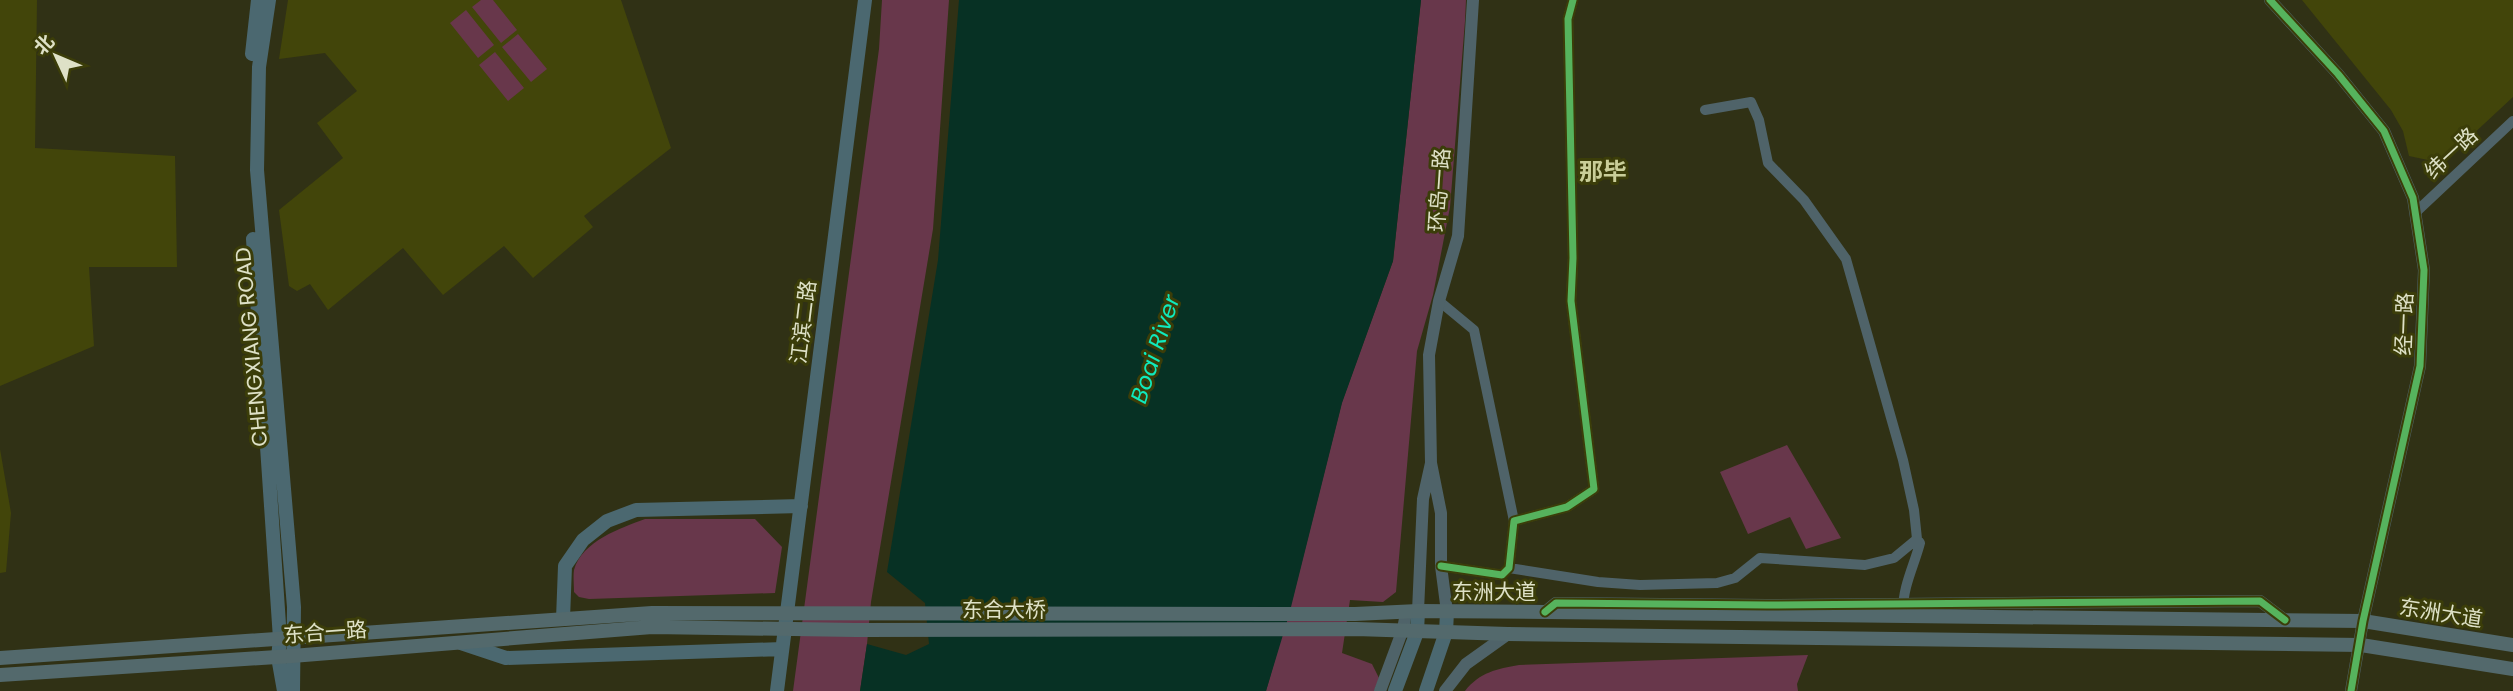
<svg xmlns="http://www.w3.org/2000/svg" width="2513" height="691" font-family="Poppins,'Noto Sans SC',sans-serif">
<rect width="100%" height="100%" fill="#303115"/>
<path fill="#42450a" d="M 0,0 L 37,0 L 35,148 L 175,156 L 177,267 L 89,267 L 94,346 L 0,386 Z
M 288,0 L 621,0 L 671,148 L 584,216 L 593,227 L 533,278 L 504,246 L 443,295 L 403,248 L 328,310 L 310,284 L 297,291 L 289,286 L 279,210 L 343,158 L 317,123 L 357,91 L 325,53 L 279,59 Z
M 2302,0 L 2513,0 L 2513,97 L 2442,163 L 2409,156 L 2403,131 L 2391,110 Z
M 0,449 L 11,513 L 6,572 L 0,573 Z"/>
<path fill="#68374b" d="M 481,0 L 493,0 L 517,30 L 501,43 L 472,7 Z
M 882,0 L 949,0 L 933,229 L 871,602 L 867,644 L 860,691 L 793,691 L 879,49 Z
M 1421,0 L 1466,0 L 1465,21 L 1450,207 L 1433,295 L 1417,351 L 1396,592 L 1383,602 L 1350,600 L 1342,653 L 1372,664 L 1379,678 L 1374,691 L 1266,691 L 1293,597 L 1342,402 L 1393,261 Z
M 466,10 L 494,45 L 478,58 L 450,23 Z
M 518,34 L 547,69 L 531,82 L 502,47 Z
M 495,52 L 524,88 L 508,101 L 479,65 Z
M 1787,445 L 1841,538 L 1806,549 L 1790,517 L 1748,534 L 1720,472 Z
M 645,519 L 755,519 L 782,547 L 775,593 L 589,599 L 579,597 L 574,592 C 574,585 573,576 574,570 C 582,541 621,528 645,519 Z
M 1808,655 L 1797,684 L 1798,691 L 1465,691 C 1480,672 1497,669 1519,665 Z"/>
<path fill="#073124" d="M 959,0 L 1421,0 L 1393,261 L 1342,403 L 1289,615 L 1266,691 L 860,691 L 867,644 L 906,655 L 929,644 L 925,603 L 887,572 L 938,260 Z"/>
<g fill="none" stroke-linecap="round" stroke-linejoin="round">
<path stroke="#4f6369" stroke-width="10" d="M 1705,110 L 1751,102 L 1759,120 L 1768,163 L 1804,200 L 1846,259 L 1903,460 L 1914,510 L 1917,539
M 2416,212 L 2513,121
M 1439,301 L 1474,330 L 1514,521
M 1441,566 L 1502,575 L 1509,568 L 1514,521 L 1567,507 L 1594,489 L 1571,301 L 1573,258 L 1568,19 L 1573,0
M 1509,568 L 1598,582 L 1640,585 L 1717,583 L 1735,578 L 1760,558 L 1865,565 L 1894,558 L 1917,539 L 1920,543 C 1914,566 1903,586 1903,610"/>
<path stroke="#4f6369" stroke-width="12" d="M 2270,0 L 2338,74 L 2384,131 L 2413,198 L 2424,270 L 2420,366 L 2363,621 L 2351,691
M 1431,463 L 1429,355 L 1439,301 L 1458,236 L 1473,0
M 1418,611 L 1423,499 L 1431,463 L 1441,513 L 1441,566 L 1447,612
M 1545,612 L 1556,603 L 1767,605 L 2260,601 L 2285,620
M 1380,691 L 1403,629 L 1406,613
M 1445,691 L 1466,664 L 1508,634"/>
<path stroke="#4b6870" stroke-width="14" d="M 269,0 L 259,67 L 257,170 L 294,607 L 293,691
M 252,54 L 258,0
M 253,239 L 280,639 L 278,657 L 284,691
M 563,619 L 565,566 L 583,540 L 607,521 L 636,510 L 801,506
M 461,643 L 506,658 L 782,649
M 777,691 L 865,0
M 1395,691 L 1417,632 L 1418,611
M 1426,691 L 1446,632 L 1447,612"/>
<path stroke="#53696c" stroke-width="14" d="M 0,658 L 652,613 L 1355,614 L 1418,611 L 1545,612 L 2363,621 L 2513,645
M 0,675 L 292,656 L 652,627 L 856,630 L 1356,629 L 1508,634 L 2361,645 L 2513,669"/>
<defs>
<path id="cycleway" d="M 2270,0 L 2338,74 L 2384,131 L 2413,198 L 2424,270 L 2420,366 L 2363,621 L 2351,691
M 1441,566 L 1502,575 L 1509,568 L 1514,521 L 1567,507 L 1594,489 L 1571,301 L 1573,258 L 1568,19 L 1573,0
M 1545,612 L 1556,603 L 1767,605 L 2260,601 L 2285,620"/>
</defs>
<use href="#cycleway" stroke="#3b3d09" stroke-width="11"/>
<use href="#cycleway" stroke="#56b35d" stroke-width="7"/>
</g>
<g text-anchor="middle" dominant-baseline="central" stroke-width="6" stroke-linejoin="round" paint-order="stroke">
<g font-size="21" fill="#dee1c7" stroke="#3b3d09">
<text transform="translate(2451 153) rotate(-43)">纬一路</text>
<text transform="translate(1439 190) rotate(-86)">环岛一路</text>
<text transform="translate(803 322) rotate(-83)">江滨二路</text>
<text transform="translate(2404 324) rotate(-88)">经一路</text>
<text transform="translate(251 347) rotate(-95)">CHENGXIANG ROAD</text>
<text x="1494" y="591">东洲大道</text>
<text x="1004" y="609">东合大桥</text>
<text transform="translate(2441 613) rotate(9)">东洲大道</text>
<text transform="translate(325 632) rotate(-4)">东合一路</text>
</g>
<g font-size="23" font-style="italic" fill="#0feabd" stroke="#3b3d09">
<text transform="translate(1155 349) rotate(-72)">Boai River</text>
</g>
<g font-size="24" font-weight="bold" fill="#c9ce99" stroke="#3b3d09">
<text x="1603" y="171">那毕</text>
</g>
</g>
<g transform="translate(56 56) rotate(314)" stroke="#3b3d09" stroke-width="5" paint-order="stroke">
<path d="M0-5L12 26L0 18L-12 26Z" fill="#dee1c7"/>
<text y="-10" font-size="19" font-weight="bold" text-anchor="middle" fill="#dee1c7">北</text>
</g>
</svg>
